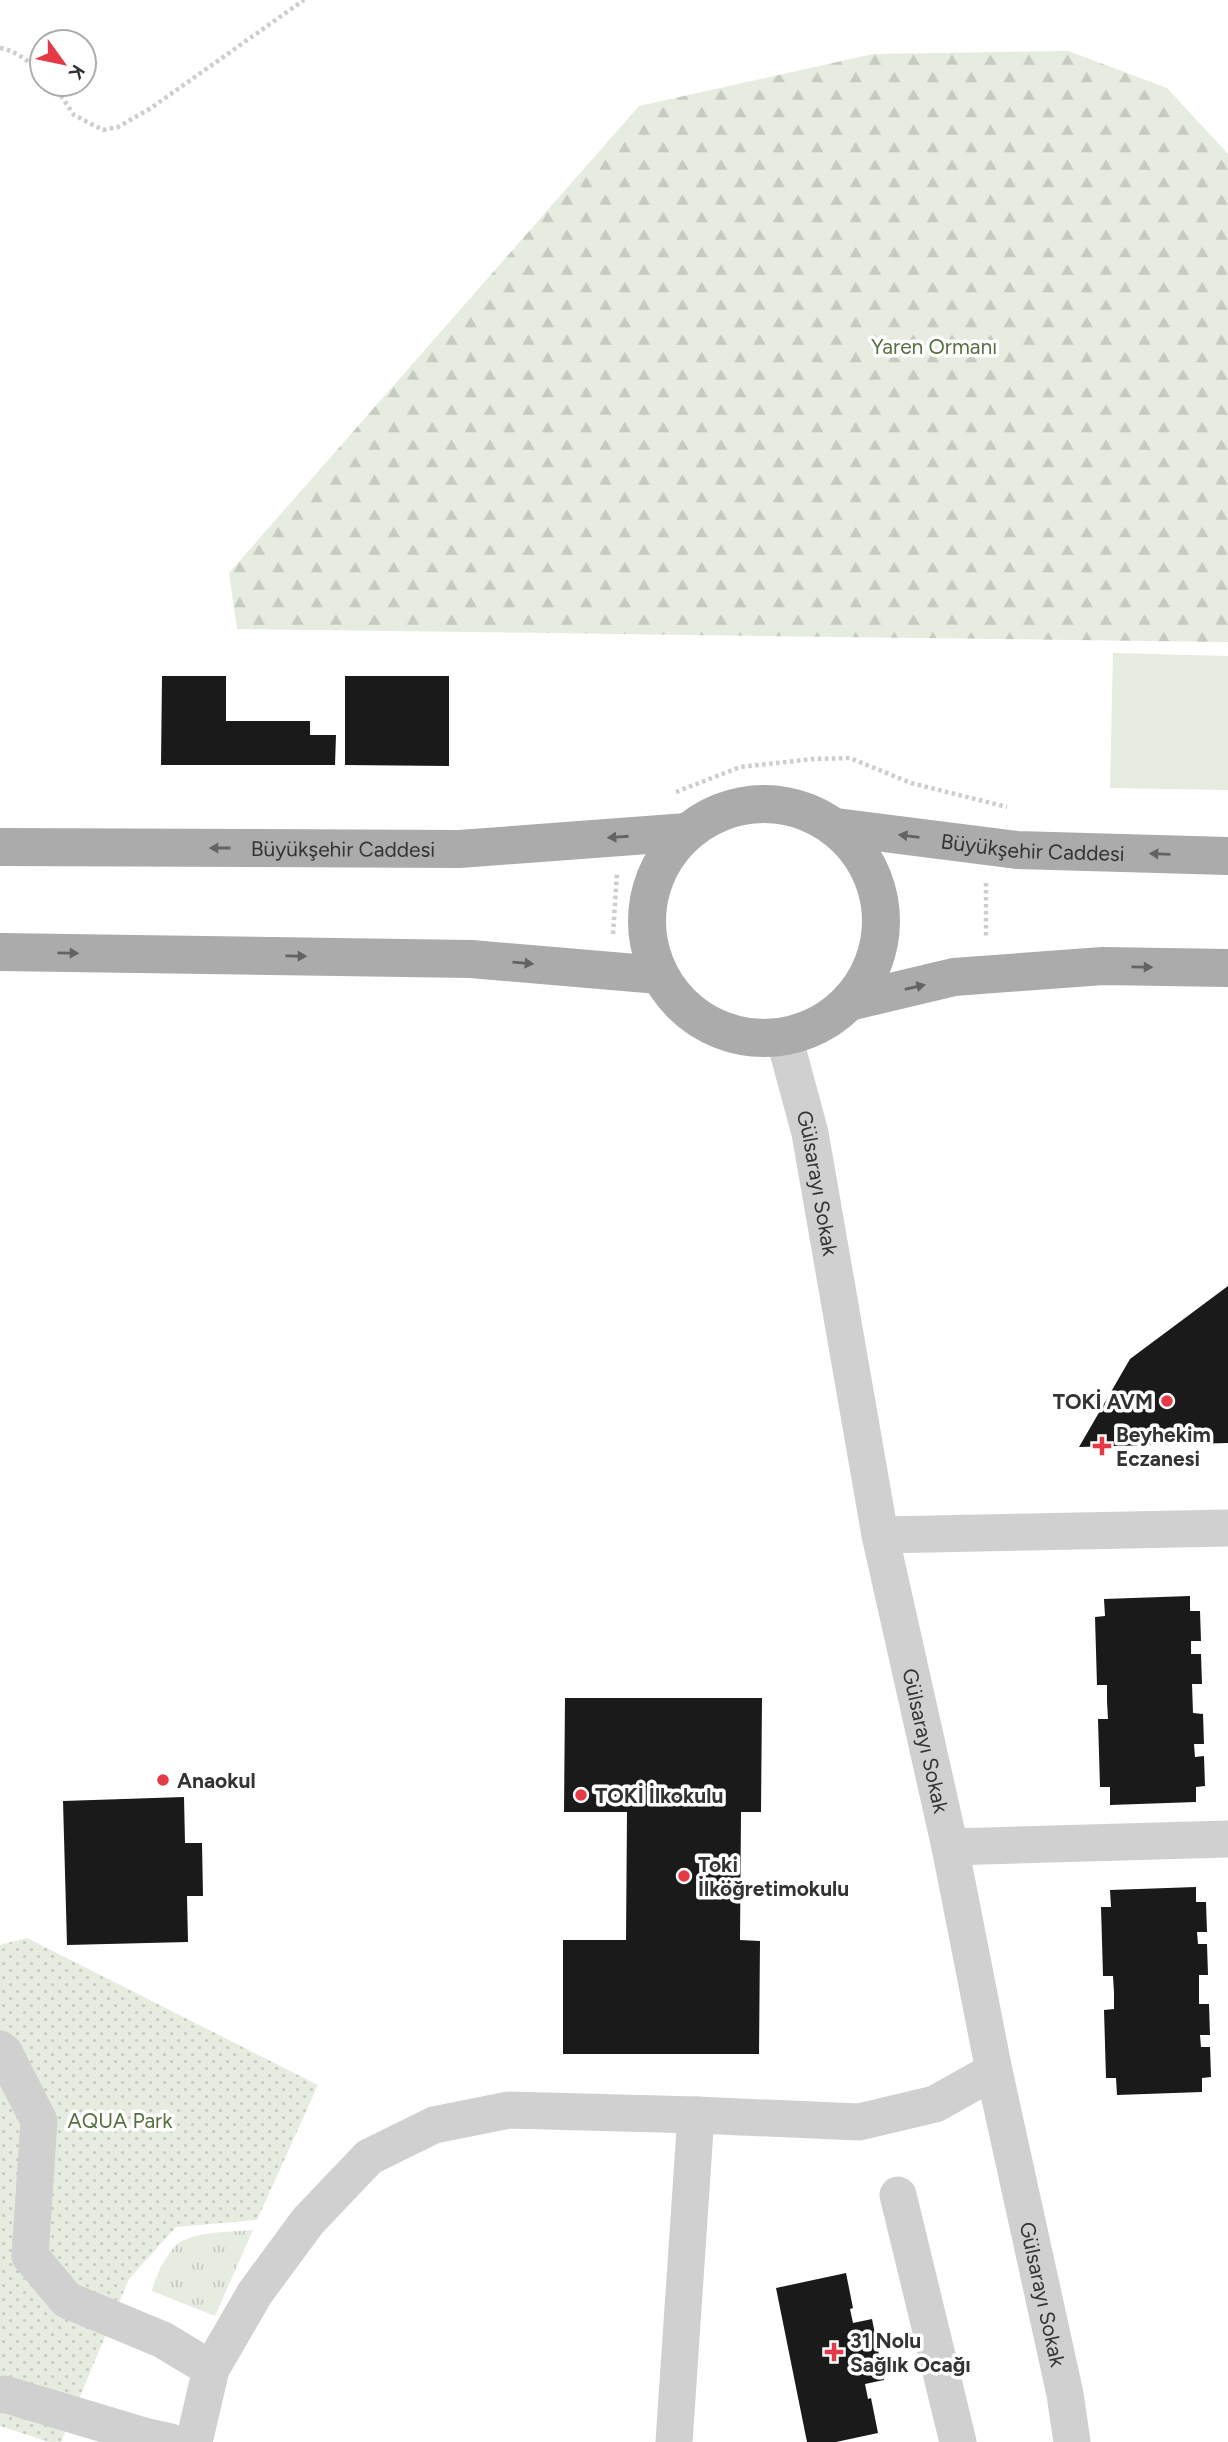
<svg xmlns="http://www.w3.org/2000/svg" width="1228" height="2442" font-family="Figtree,sans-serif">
<defs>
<pattern id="grass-tufts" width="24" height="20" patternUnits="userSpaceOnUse" patternTransform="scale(1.75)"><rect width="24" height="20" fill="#e6ecdf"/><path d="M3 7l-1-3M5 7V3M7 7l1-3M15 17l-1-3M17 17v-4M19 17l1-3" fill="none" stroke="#c6cbc0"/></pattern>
<pattern id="forest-firs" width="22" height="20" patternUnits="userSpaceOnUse" patternTransform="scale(1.75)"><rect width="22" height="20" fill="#e6ecdf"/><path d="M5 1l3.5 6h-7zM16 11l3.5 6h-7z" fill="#c6cbc0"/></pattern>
<pattern id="park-dots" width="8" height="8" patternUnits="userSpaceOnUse" patternTransform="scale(1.75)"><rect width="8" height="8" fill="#e6ecdf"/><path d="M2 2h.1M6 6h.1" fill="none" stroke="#c6cbc0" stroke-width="1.8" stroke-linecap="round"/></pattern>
</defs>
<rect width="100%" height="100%" fill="#fff"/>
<path fill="url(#grass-tufts)" d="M 253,2230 L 215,2316 L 152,2291 C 155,2277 169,2247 182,2241 C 204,2231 230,2232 253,2230 Z"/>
<path fill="url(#forest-firs)" d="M 1068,51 L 1167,88 L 1228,154 L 1228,642 L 237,629 L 229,573 L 639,106 L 873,54 Z"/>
<path fill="url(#park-dots)" d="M 27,1938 L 318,2085 L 257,2220 L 176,2227 L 129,2279 L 61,2442 L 49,2442 L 0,2426 L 0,1945 Z"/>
<path fill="#e6ecdf" d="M 1113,653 L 1228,656 L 1228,790 L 1110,788 Z"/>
<path fill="#1a1a1a" d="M 162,676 L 226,676 L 226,721 L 310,721 L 310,735 L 336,735 L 335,765 L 161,765 Z
M 345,676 L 449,676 L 449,766 L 345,765 Z
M 1228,1286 L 1228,1443 L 1079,1447 L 1130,1359 Z
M 1190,1596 L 1190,1611 L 1200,1611 L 1201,1641 L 1191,1641 L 1191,1654 L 1201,1654 L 1202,1684 L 1192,1684 L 1193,1713 L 1203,1714 L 1204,1744 L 1194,1744 L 1195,1757 L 1204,1756 L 1205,1786 L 1196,1787 L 1196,1802 L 1110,1805 L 1110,1787 L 1100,1787 L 1098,1719 L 1108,1719 L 1107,1702 L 1107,1685 L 1097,1685 L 1095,1617 L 1105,1616 L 1104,1599 Z
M 565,1698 L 762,1698 L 761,1812 L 741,1812 L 740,1940 L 760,1941 L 759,2054 L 563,2054 L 563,1940 L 626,1940 L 627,1812 L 564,1812 Z
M 184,1797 L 185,1843 L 202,1843 L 203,1896 L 187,1896 L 188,1942 L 67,1945 L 63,1801 Z
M 1196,1887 L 1196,1902 L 1206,1902 L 1207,1932 L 1197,1932 L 1198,1944 L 1207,1944 L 1208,1975 L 1199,1975 L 1199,2004 L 1209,2004 L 1210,2035 L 1200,2035 L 1201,2047 L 1210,2047 L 1211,2077 L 1202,2078 L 1202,2092 L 1117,2095 L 1116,2078 L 1106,2078 L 1104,2010 L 1114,2009 L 1114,1993 L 1113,1976 L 1103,1976 L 1101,1907 L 1111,1907 L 1110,1890 Z
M 846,2273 L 853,2308 L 850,2309 L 853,2323 L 872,2319 L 884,2380 L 865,2384 L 868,2399 L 871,2398 L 878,2433 L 836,2442 L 807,2442 L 776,2288 Z"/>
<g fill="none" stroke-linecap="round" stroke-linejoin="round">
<path stroke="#cdcdcd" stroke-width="4.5" stroke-dasharray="3.5 3.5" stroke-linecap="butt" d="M 0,48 C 17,51 29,62 42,73
M 53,84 L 74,115 L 103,130 L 118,127 L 151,108 L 304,0
M 676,792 L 740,767 L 813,759 L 850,758 L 911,783 L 1007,807
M 986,883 L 986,937
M 613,934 L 617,873"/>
<g stroke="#d0d0d0" stroke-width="37">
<path id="s1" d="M 784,1037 L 810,1133 L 880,1535 L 950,1847 L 994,2071 L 1065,2394 L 1072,2442"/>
<path d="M 880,1535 L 1228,1528"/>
<path d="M 950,1847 L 1228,1839"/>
<path d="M 0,2049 L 4,2052 L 39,2121 L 30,2256 L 67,2300 L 163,2340 L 211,2369"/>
<path d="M 898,2195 L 958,2442"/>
<path d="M 0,2395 L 4,2394 L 144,2436 L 171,2442"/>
<path d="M 194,2442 L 211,2369 L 255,2293 L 308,2221 L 369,2157 L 434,2125 L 509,2110 L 696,2115 L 859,2122 L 935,2104 L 994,2071"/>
<path d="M 674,2442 L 696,2115"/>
</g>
<g stroke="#ababab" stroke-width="38">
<circle cx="764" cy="921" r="117"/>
<path id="s2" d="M 836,827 L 1017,850 L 1228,856"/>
<path id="s3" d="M 0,847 L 459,849 L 687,832"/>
<path d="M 0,952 L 471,959 L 659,975"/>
<path d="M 849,1002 L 954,977 L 1103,966 L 1228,968"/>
</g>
</g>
<defs><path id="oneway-solid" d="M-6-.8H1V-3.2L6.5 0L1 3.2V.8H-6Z" transform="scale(1.75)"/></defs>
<g fill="#636363">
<use href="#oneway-solid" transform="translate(909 836) rotate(-173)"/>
<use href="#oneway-solid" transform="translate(618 837) rotate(176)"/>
<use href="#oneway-solid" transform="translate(220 848) rotate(-180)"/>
<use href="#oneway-solid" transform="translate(1160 854) rotate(-178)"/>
<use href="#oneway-solid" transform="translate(68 953) rotate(1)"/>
<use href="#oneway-solid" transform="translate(296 956) rotate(1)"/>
<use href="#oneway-solid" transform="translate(523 963) rotate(5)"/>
<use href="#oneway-solid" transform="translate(1142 967) rotate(1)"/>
<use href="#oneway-solid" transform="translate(915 987) rotate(-13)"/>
</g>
<g fill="#e63946" stroke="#fff" stroke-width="2.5">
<circle cx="1167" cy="1401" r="7"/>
<path d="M1098.5 1435.5h7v7h7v7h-7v7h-7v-7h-7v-7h7z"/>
<circle cx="163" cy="1780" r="7"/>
<circle cx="581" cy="1795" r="7"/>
<circle cx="684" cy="1876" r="7"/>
<path d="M830.5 2341.5h7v7h7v7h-7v7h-7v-7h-7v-7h7z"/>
</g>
<g text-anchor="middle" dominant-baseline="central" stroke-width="7" stroke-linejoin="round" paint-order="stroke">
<g font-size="21" fill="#56703f" stroke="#fff">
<text x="934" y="346">Yaren Ormanı</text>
<text x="120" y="2120">AQUA Park</text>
</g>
<g font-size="21" fill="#333" stroke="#fff">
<text stroke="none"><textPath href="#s2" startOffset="198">Büyükşehir Caddesi</textPath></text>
<text stroke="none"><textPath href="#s3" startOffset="343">Büyükşehir Caddesi</textPath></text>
<text stroke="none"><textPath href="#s1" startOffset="150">Gülsarayı Sokak</textPath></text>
<text stroke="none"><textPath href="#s1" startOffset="718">Gülsarayı Sokak</textPath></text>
<text stroke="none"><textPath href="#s1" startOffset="1284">Gülsarayı Sokak</textPath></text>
</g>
<g font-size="21" font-weight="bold" fill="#333" stroke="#fff" text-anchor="start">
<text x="1153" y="1401" text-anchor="end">TOKİ AVM</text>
<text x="1116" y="1434">Beyhekim<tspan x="1116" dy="24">Eczanesi</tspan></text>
<text x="177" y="1780">Anaokul</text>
<text x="595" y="1795">TOKİ İlkokulu</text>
<text x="698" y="1864">Toki<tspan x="698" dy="24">İlköğretimokulu</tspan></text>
<text x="850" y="2340">31 Nolu<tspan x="850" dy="24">Sağlık Ocağı</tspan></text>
</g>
</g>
<g transform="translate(63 63) rotate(123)"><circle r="33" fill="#ffffff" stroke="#adadad" stroke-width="2"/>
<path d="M0-5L12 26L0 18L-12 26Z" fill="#e63946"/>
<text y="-10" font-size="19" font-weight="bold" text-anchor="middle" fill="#333333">K</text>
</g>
</svg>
